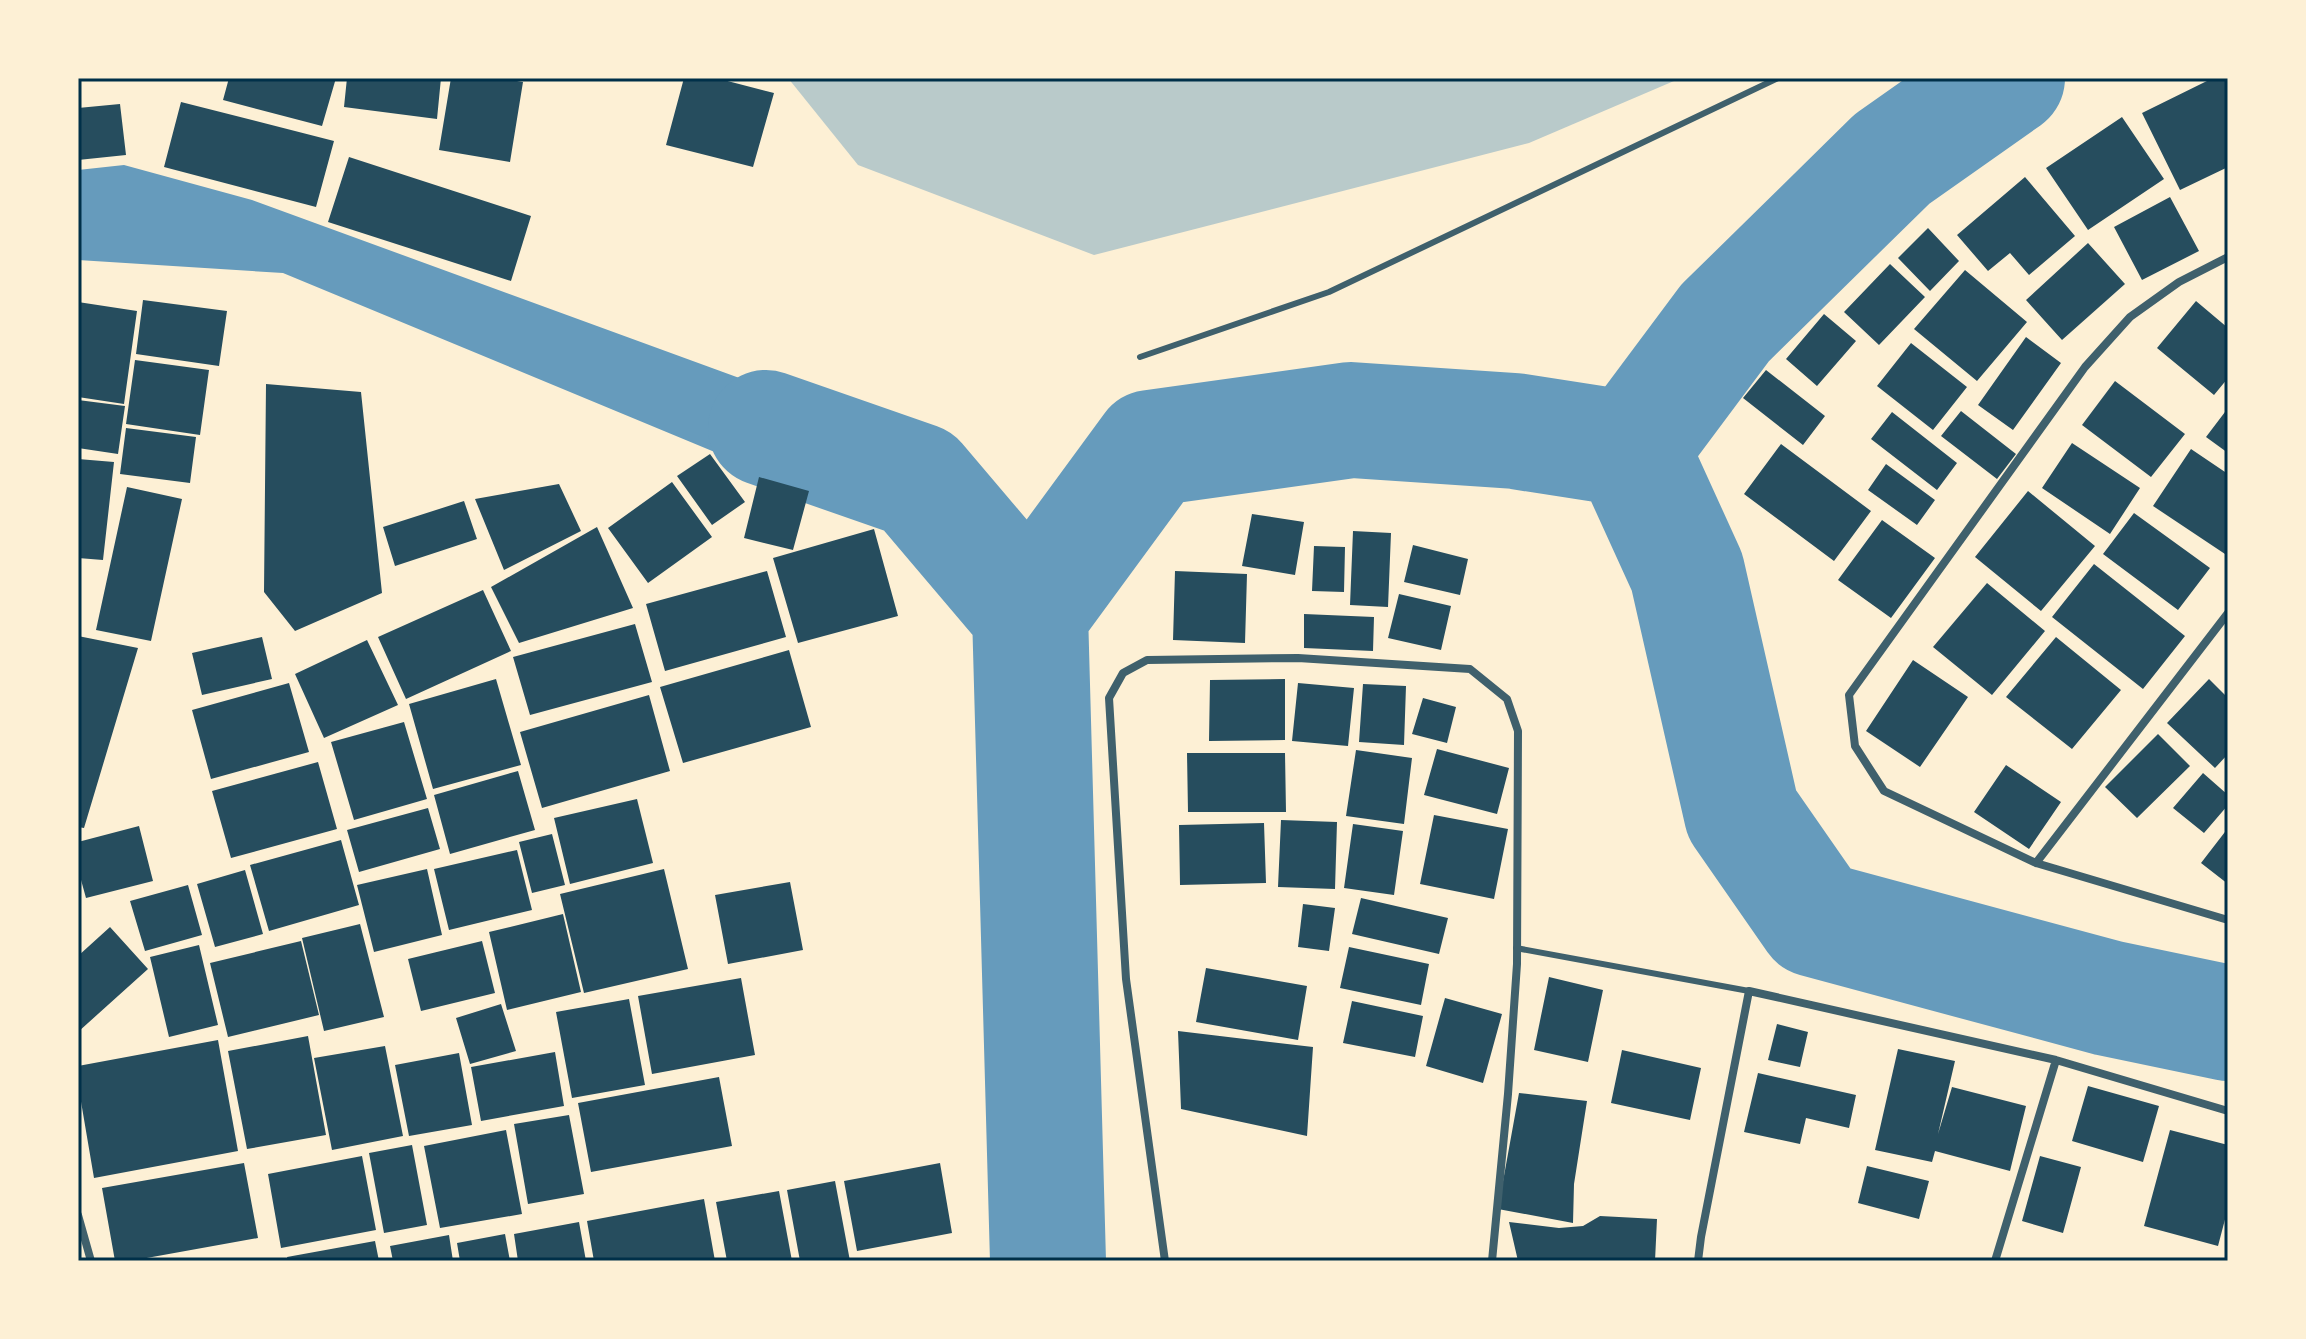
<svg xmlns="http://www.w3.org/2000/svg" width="2306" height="1339" font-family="Signika,sans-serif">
<rect width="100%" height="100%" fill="#fdf0d5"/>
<path fill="#b9caca" d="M 788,78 L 1681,78 L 1529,143 L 1094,255 L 858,165 Z"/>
<path fill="#669bbc" d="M 124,165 L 252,200 L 920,444 L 918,481 L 880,523 L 804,489 L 283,273 L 78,260 L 78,170 Z"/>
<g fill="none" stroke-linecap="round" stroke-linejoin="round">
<path stroke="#669bbc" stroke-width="116" d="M 766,428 L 918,481 L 1030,613
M 1631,449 L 1687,572 L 1742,814 L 1815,919 L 2108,998 L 2228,1023
M 1631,449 L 1725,323 L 1892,159 L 2007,78
M 1030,613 L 1151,448 L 1351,420 L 1515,431 L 1631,449
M 1030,613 L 1048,1261"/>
</g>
<path fill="#264d5e" d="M 229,78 L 336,78 L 322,126 L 223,100 Z
M 347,78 L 441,78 L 437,119 L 344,107 Z
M 451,78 L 499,78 L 523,82 L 510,162 L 439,150 Z
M 684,78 L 716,78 L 774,93 L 753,167 L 666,145 Z
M 2213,78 L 2228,78 L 2228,167 L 2180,190 L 2142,113 Z
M 181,102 L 334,141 L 316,207 L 164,167 Z
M 120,104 L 126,155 L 78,160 L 78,108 Z
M 2122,117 L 2164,179 L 2088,230 L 2046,168 Z
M 349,157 L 531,216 L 511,281 L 328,222 Z
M 2025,177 L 2075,236 L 2029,275 L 2010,253 L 1988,271 L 1957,235 Z
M 2170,197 L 2199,251 L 2142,280 L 2114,227 Z
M 1928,228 L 1959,261 L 1930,291 L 1898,258 Z
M 2088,243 L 2125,284 L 2062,340 L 2026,300 Z
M 1890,264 L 1925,297 L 1879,345 L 1844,312 Z
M 1965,270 L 2027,322 L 1977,381 L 1914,329 Z
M 143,300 L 227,311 L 219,366 L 136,354 Z
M 2196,301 L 2228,328 L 2228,378 L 2214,395 L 2157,348 Z
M 78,302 L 137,311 L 124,404 L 78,397 Z
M 1824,314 L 1856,341 L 1817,386 L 1786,359 Z
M 2026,337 L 2061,363 L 2013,430 L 1978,405 Z
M 1911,343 L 1967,387 L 1933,430 L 1877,386 Z
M 135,360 L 209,370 L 200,435 L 126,424 Z
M 1766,370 L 1825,416 L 1803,445 L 1743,398 Z
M 2115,381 L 2185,434 L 2151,477 L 2082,425 Z
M 266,384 L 361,392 L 382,593 L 295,631 L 264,592 Z
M 78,400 L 125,406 L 118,454 L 78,448 Z
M 2228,408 L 2228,453 L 2206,437 Z
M 1961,411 L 2016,454 L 1997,479 L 1941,436 Z
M 1892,412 L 1957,463 L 1937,490 L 1871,439 Z
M 126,428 L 196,437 L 190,483 L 120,474 Z
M 2072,443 L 2140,488 L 2110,534 L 2042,488 Z
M 1781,444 L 1871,511 L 1834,561 L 1744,494 Z
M 2191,449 L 2228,474 L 2228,556 L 2153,506 Z
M 710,454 L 745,502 L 712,525 L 677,476 Z
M 78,459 L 114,462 L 103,560 L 78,558 Z
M 1886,464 L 1935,500 L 1917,525 L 1868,490 Z
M 759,477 L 809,491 L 793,550 L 744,538 Z
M 672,482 L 712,537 L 648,583 L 608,528 Z
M 559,484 L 581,531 L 504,570 L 475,499 Z
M 127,487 L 182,499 L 151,641 L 96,630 Z
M 2028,491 L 2095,546 L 2041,611 L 1975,557 Z
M 464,501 L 477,539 L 395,566 L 383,527 Z
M 2134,513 L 2210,568 L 2178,610 L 2103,554 Z
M 1252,514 L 1304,522 L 1295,575 L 1242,566 Z
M 1882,520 L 1935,558 L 1891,618 L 1838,580 Z
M 597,527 L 633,608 L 519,643 L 491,587 Z
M 874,529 L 898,616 L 798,643 L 773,558 Z
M 1353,531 L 1391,533 L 1388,607 L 1350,605 Z
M 1413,545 L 1468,559 L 1460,595 L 1404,582 Z
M 1314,546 L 1345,547 L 1344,592 L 1312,591 Z
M 2094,564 L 2185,636 L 2143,689 L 2052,617 Z
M 767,571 L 786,637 L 665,671 L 646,604 Z
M 1175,571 L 1247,574 L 1245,643 L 1173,640 Z
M 1987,583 L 2045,631 L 1992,695 L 1933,647 Z
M 483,590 L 511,651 L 406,699 L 378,637 Z
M 1399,594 L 1451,606 L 1441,650 L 1388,638 Z
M 1304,614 L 1374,617 L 1373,651 L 1304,648 Z
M 635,624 L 652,682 L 530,715 L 513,657 Z
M 78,636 L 138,648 L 84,828 L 78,827 Z
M 262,637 L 272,679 L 202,695 L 192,653 Z
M 2056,637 L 2121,690 L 2072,749 L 2006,697 Z
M 367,640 L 398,705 L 324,738 L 295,674 Z
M 789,650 L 811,727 L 683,763 L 660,687 Z
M 1913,660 L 1968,697 L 1920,767 L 1866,731 Z
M 496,679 L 521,765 L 433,789 L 409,704 Z
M 1285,679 L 1285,740 L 1209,741 L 1210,680 Z
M 2209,679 L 2228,698 L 2228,754 L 2215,768 L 2167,723 Z
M 289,683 L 309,752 L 211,779 L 192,710 Z
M 1298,683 L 1354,688 L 1348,746 L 1292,741 Z
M 1363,684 L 1406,686 L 1404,745 L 1359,742 Z
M 649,695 L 670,771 L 542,808 L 520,732 Z
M 1423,698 L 1456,707 L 1447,743 L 1412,734 Z
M 404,722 L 427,799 L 354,820 L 331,742 Z
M 2158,734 L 2190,766 L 2137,818 L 2105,787 Z
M 1437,749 L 1509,768 L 1497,814 L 1424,795 Z
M 1356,750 L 1412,758 L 1404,824 L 1346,816 Z
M 1187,753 L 1285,753 L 1286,812 L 1188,812 Z
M 318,762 L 337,829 L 231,858 L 212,791 Z
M 2006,765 L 2061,802 L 2029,849 L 1974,812 Z
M 518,771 L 535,830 L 450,854 L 434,795 Z
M 2203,773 L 2228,795 L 2228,805 L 2204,833 L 2173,808 Z
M 637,799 L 653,863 L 570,884 L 554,818 Z
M 428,808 L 440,849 L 359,872 L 347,830 Z
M 1434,815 L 1508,829 L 1494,899 L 1420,884 Z
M 1281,820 L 1337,822 L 1335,889 L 1278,887 Z
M 1264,823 L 1266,883 L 1180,885 L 1179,825 Z
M 1353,824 L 1403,831 L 1394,895 L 1344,888 Z
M 139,826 L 153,881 L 86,898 L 78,869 L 78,842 Z
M 2228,828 L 2228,884 L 2201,863 Z
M 552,834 L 565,885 L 532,893 L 519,842 Z
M 341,840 L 359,905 L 269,931 L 250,865 Z
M 517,850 L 532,910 L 449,930 L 434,869 Z
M 427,869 L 442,935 L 374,952 L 357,885 Z
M 664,869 L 688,969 L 584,993 L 560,894 Z
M 245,870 L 263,934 L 215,947 L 197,884 Z
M 790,882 L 803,950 L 728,964 L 715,895 Z
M 188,885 L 202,935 L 145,951 L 130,901 Z
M 1361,898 L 1448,918 L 1439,954 L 1352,934 Z
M 1303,904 L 1335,908 L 1329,951 L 1298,947 Z
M 563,914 L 581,992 L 507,1010 L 489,932 Z
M 360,924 L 384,1017 L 324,1031 L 302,938 Z
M 110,927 L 148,969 L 78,1032 L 78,956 Z
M 301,941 L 319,1015 L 228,1037 L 210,963 Z
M 482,941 L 495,993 L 421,1011 L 408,959 Z
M 199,945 L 218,1025 L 169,1037 L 150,957 Z
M 1349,947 L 1429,964 L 1421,1005 L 1340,988 Z
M 1206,968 L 1307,986 L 1298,1040 L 1196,1022 Z
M 1549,977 L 1603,990 L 1588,1062 L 1534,1050 Z
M 741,978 L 755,1055 L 652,1074 L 638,996 Z
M 1445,998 L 1502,1014 L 1483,1083 L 1426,1066 Z
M 629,999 L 645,1085 L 572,1098 L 556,1012 Z
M 1352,1001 L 1423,1016 L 1415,1057 L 1343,1043 Z
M 501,1004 L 516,1051 L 470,1064 L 456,1018 Z
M 1777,1024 L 1808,1032 L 1800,1067 L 1768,1060 Z
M 1178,1031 L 1313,1047 L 1307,1136 L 1181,1109 Z
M 308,1036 L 326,1135 L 247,1149 L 228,1051 Z
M 218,1040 L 238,1151 L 94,1178 L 78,1084 L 78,1066 Z
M 385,1046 L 403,1136 L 332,1150 L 314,1058 Z
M 1898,1049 L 1955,1061 L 1938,1134 L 1952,1087 L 2026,1106 L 2010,1171 L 1935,1151 L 1932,1162 L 1875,1150 Z
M 1622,1050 L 1701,1068 L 1690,1120 L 1611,1103 Z
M 555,1052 L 564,1106 L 481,1121 L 471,1067 Z
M 459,1053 L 472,1125 L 409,1136 L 395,1065 Z
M 1758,1073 L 1856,1095 L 1849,1128 L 1806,1118 L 1800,1144 L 1744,1132 Z
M 719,1077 L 732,1146 L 591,1172 L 578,1103 Z
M 2088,1086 L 2159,1106 L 2143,1162 L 2072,1141 Z
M 1519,1093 L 1587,1101 L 1574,1184 L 1573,1223 L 1498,1209 Z
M 569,1115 L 584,1194 L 528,1204 L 514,1124 Z
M 506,1130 L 522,1214 L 440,1228 L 424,1146 Z
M 2170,1130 L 2228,1145 L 2228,1208 L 2218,1246 L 2144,1226 Z
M 412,1145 L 427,1225 L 384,1233 L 369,1153 Z
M 362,1156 L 376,1230 L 281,1248 L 268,1174 Z
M 2040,1156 L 2081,1167 L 2063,1233 L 2022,1221 Z
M 244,1163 L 258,1238 L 130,1261 L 115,1261 L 102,1188 Z
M 940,1163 L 952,1233 L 857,1251 L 844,1181 Z
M 1867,1166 L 1929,1181 L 1919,1219 L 1858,1203 Z
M 835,1181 L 850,1261 L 800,1261 L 787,1190 Z
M 779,1191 L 792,1261 L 727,1261 L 716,1202 Z
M 704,1199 L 715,1261 L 594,1261 L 587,1221 Z
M 1600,1216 L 1657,1219 L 1655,1261 L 1518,1261 L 1509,1222 L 1559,1228 L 1583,1226 Z
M 579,1222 L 586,1261 L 518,1261 L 514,1234 Z
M 505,1234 L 510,1261 L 460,1261 L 457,1243 Z
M 449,1235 L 453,1261 L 393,1261 L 390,1246 Z
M 375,1241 L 379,1261 L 288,1261 L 287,1257 Z"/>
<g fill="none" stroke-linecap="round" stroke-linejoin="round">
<path stroke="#3f606c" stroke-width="6" d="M 1140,357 L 1329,292 L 1778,78
M 1516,948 L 1749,991"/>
<path stroke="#3f606c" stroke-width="8" d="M 2228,257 L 2179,282 L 2130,317 L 2085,367 L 1849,695 L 1855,746 L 1884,791 L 2036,863 L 2228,920
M 2036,863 L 2228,613
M 78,1215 L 91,1261
M 1165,1261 L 1126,979 L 1109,698 L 1123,673 L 1147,660 L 1298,658 L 1470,669 L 1507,699 L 1518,731 L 1517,964 L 1508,1094 L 1492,1261
M 1698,1261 L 1701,1237 L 1749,991 L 2056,1060 L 2228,1111
M 1995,1261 L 2056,1060"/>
</g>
<rect width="2306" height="1339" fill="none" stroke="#fdf0d5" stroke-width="160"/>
<rect x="80" y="80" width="2146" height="1179" fill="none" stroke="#003049" stroke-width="3"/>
</svg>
